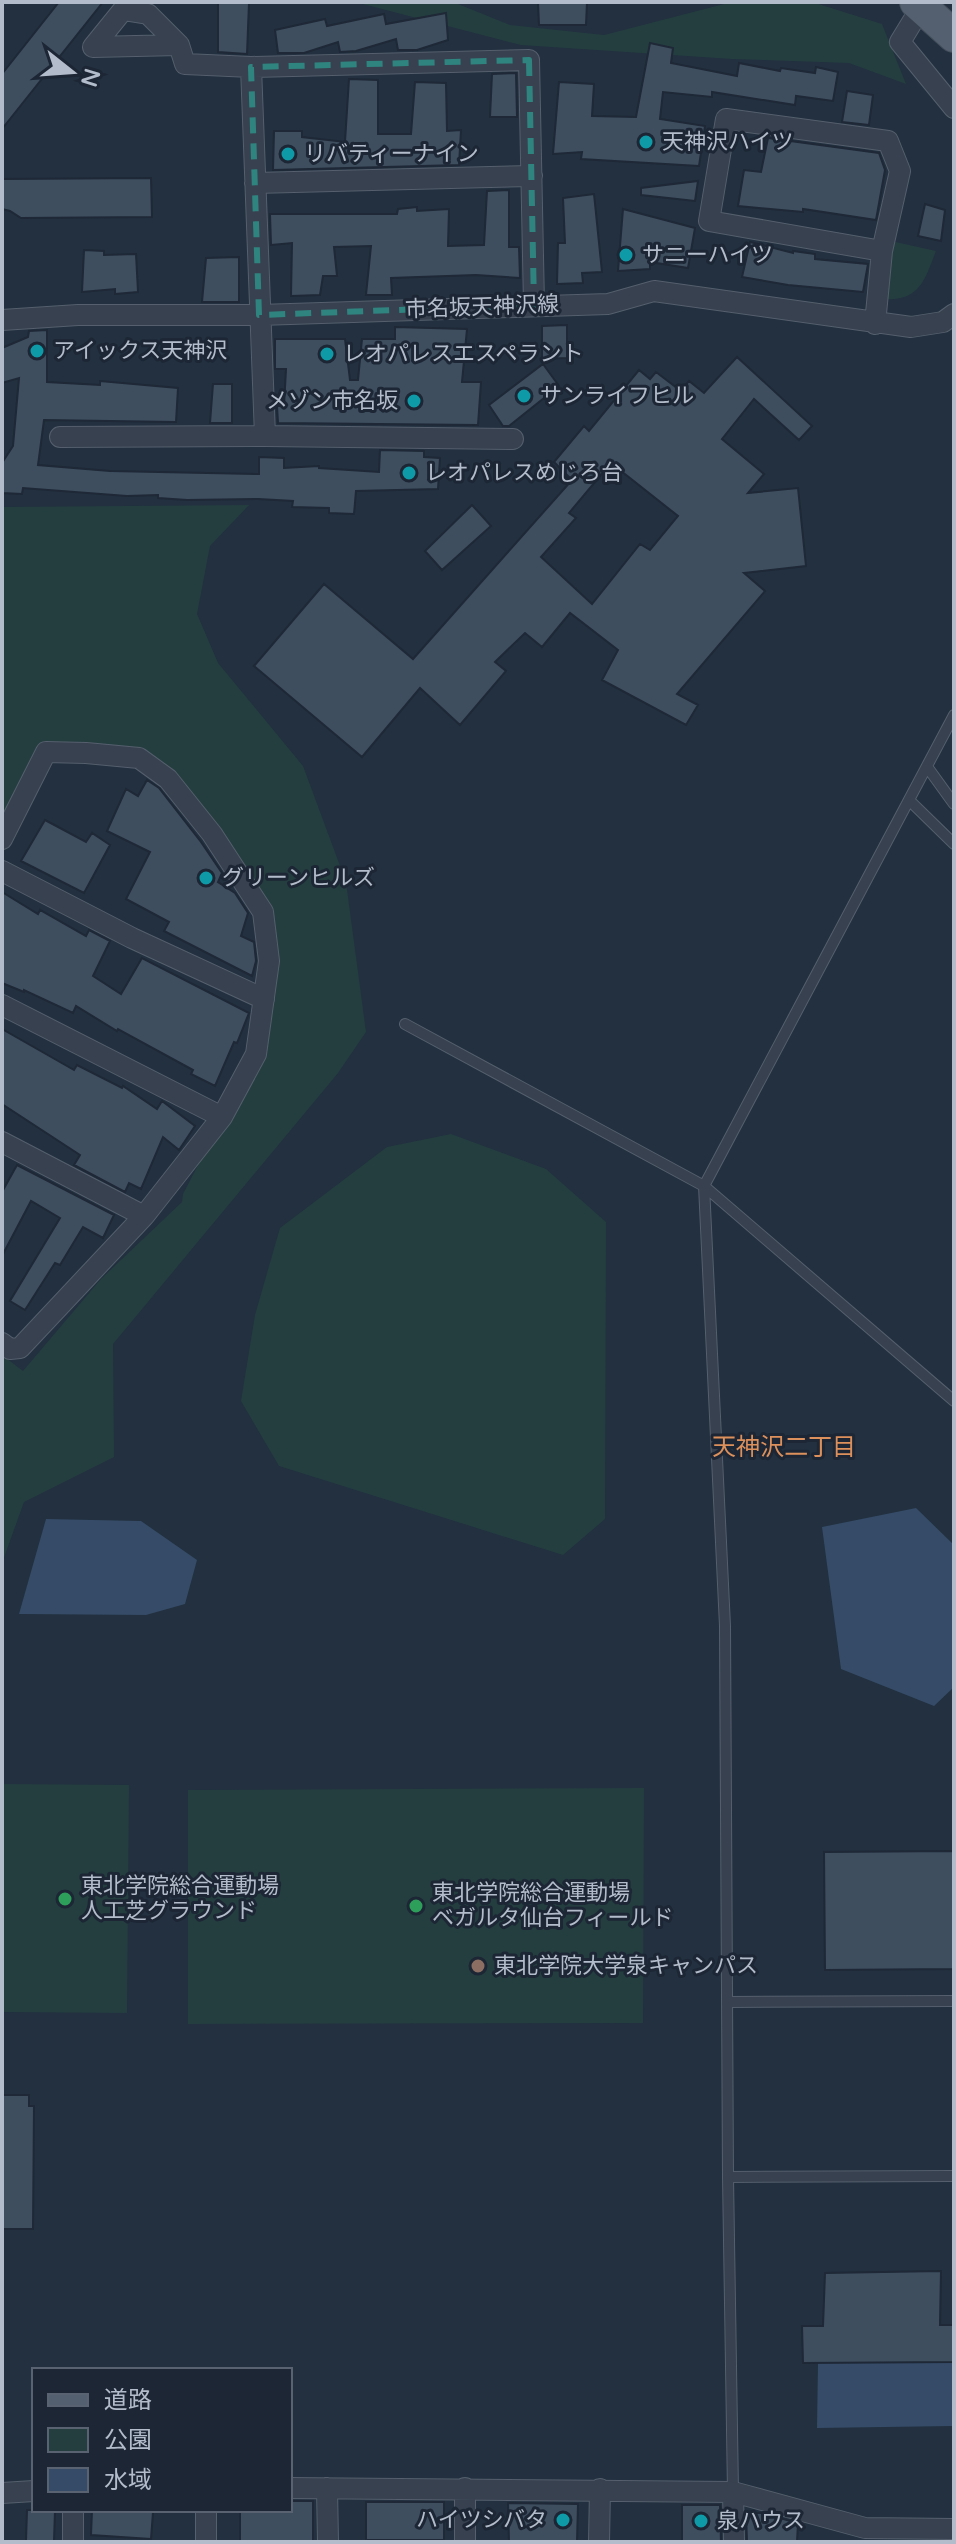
<svg xmlns="http://www.w3.org/2000/svg" width="956" height="2544" font-family="'Varela Round','Noto Sans JP',sans-serif">
<rect width="100%" height="100%" fill="#22303f"/>
<path fill="#243e40" d="M 355,2 L 453,2 L 510,25 L 604,35 L 732,2 L 812,2 L 882,24 L 906,84 L 849,63 L 732,59 L 521,45 Z
M 891,241 L 936,251 C 925,279 920,301 885,299 Z
M 249,505 L 210,546 L 197,614 L 218,663 L 303,766 L 346,882 L 366,1032 L 338,1073 L 113,1344 L 114,1457 L 24,1502 L 2,1563 L 2,1355 L 23,1371 L 101,1279 L 182,1202 L 183,1194 L 256,1054 L 262,912 L 139,758 L 46,752 L 2,839 L 2,507 Z
M 451,1134 L 546,1169 L 606,1222 L 605,1519 L 563,1555 L 279,1466 L 241,1401 L 255,1315 L 280,1228 L 387,1147 Z
M 2,1784 L 129,1785 L 127,2013 L 2,2012 Z
M 644,1788 L 643,2023 L 188,2024 L 188,1790 Z"/>
<path fill="#354b67" d="M 916,1508 L 954,1545 L 954,1687 L 934,1706 L 841,1669 L 822,1527 Z
M 46,1519 L 141,1521 L 197,1560 L 185,1604 L 146,1615 L 19,1614 Z
M 954,2362 L 954,2426 L 817,2428 L 818,2363 Z"/>
<path fill="#3e4e5f" stroke="#1e2836" stroke-width="2" fill-rule="evenodd" d="M 59,2 L 103,2 L 2,129 L 2,74 Z
M 218,2 L 249,3 L 247,54 L 218,52 Z
M 538,2 L 587,2 L 586,25 L 539,25 Z
M 446,13 L 448,40 L 417,50 L 398,50 L 396,39 L 356,51 L 340,52 L 338,42 L 304,53 L 278,53 L 275,30 L 325,19 L 327,26 L 384,14 L 386,24 Z
M 650,43 L 673,48 L 671,63 L 737,76 L 739,63 L 780,71 L 781,68 L 815,73 L 816,67 L 838,72 L 833,101 L 796,96 L 795,105 L 712,92 L 712,97 L 663,92 L 660,119 L 705,126 L 699,166 L 581,159 L 582,152 L 553,154 L 559,82 L 594,84 L 592,116 L 636,117 Z
M 516,73 L 517,117 L 490,117 L 492,74 Z
M 349,79 L 378,80 L 378,134 L 411,134 L 415,82 L 446,83 L 447,131 L 461,130 L 459,165 L 273,170 L 274,131 L 302,131 L 302,137 L 345,142 Z
M 847,91 L 873,95 L 869,125 L 842,122 Z
M 768,138 L 879,153 L 885,170 L 876,220 L 803,209 L 803,212 L 738,206 L 744,170 L 761,172 Z
M 151,178 L 152,217 L 21,218 L 10,211 L 2,209 L 2,179 Z
M 698,181 L 695,201 L 641,195 L 641,188 Z
M 509,190 L 509,247 L 519,247 L 520,278 L 476,275 L 391,278 L 392,295 L 366,295 L 371,246 L 334,247 L 337,276 L 323,276 L 320,295 L 291,296 L 292,243 L 271,245 L 270,214 L 397,214 L 398,209 L 417,207 L 417,211 L 449,209 L 448,246 L 484,245 L 487,191 Z
M 594,194 L 602,272 L 582,273 L 583,283 L 557,284 L 558,243 L 565,243 L 563,198 Z
M 925,204 L 945,210 L 941,241 L 918,236 Z
M 623,209 L 695,228 L 688,268 L 650,262 L 650,269 L 618,271 Z
M 750,242 L 793,253 L 793,251 L 815,254 L 815,259 L 868,264 L 863,292 L 788,285 L 742,277 Z
M 84,250 L 104,251 L 104,255 L 136,254 L 138,292 L 115,294 L 115,289 L 82,292 Z
M 239,257 L 239,302 L 202,302 L 206,258 Z
M 567,325 L 567,358 L 542,359 L 542,326 Z
M 395,327 L 467,329 L 462,382 L 481,382 L 478,425 L 278,423 L 277,406 L 284,406 L 286,369 L 275,369 L 275,339 L 345,339 L 350,380 L 358,380 L 362,339 L 395,339 Z
M 47,330 L 47,382 L 100,385 L 100,381 L 178,388 L 176,422 L 44,420 L 38,465 L 110,471 L 259,474 L 259,457 L 284,458 L 284,468 L 319,466 L 319,468 L 379,472 L 380,450 L 424,451 L 424,457 L 440,458 L 438,489 L 356,491 L 354,514 L 329,513 L 329,508 L 292,507 L 293,501 L 258,499 L 187,500 L 158,498 L 158,495 L 127,496 L 23,488 L 22,494 L 2,493 L 2,463 L 13,446 L 19,378 L 2,383 L 2,348 L 28,337 L 29,331 Z
M 737,357 L 812,426 L 799,440 L 754,399 L 722,439 L 764,474 L 748,493 L 798,488 L 806,566 L 744,573 L 765,591 L 677,694 L 698,705 L 686,725 L 602,680 L 618,650 L 570,613 L 542,647 L 525,633 L 495,662 L 506,671 L 460,725 L 420,688 L 362,757 L 254,666 L 324,584 L 413,659 L 572,480 L 554,462 L 584,426 L 589,431 L 639,370 L 650,379 L 656,372 L 681,391 L 689,381 L 704,393 ZM 611,463 L 678,516 L 650,550 L 640,544 L 592,604 L 541,557 L 576,518 L 569,513 Z
M 543,364 L 559,386 L 509,426 L 503,426 L 489,405 Z
M 213,384 L 232,384 L 232,423 L 210,423 Z
M 472,505 L 491,526 L 442,570 L 425,551 Z
M 147,780 L 159,788 L 201,842 L 222,873 L 218,882 L 235,893 L 248,913 L 241,936 L 254,942 L 256,961 L 252,976 L 164,931 L 169,922 L 126,899 L 150,852 L 107,831 L 126,789 L 138,796 Z
M 45,820 L 86,842 L 92,833 L 110,845 L 84,893 L 21,861 Z
M 2,892 L 38,914 L 40,910 L 86,936 L 89,930 L 110,941 L 93,976 L 121,994 L 142,958 L 249,1013 L 237,1043 L 234,1042 L 215,1086 L 191,1074 L 193,1070 L 118,1029 L 117,1031 L 76,1006 L 73,1013 L 24,990 L 24,992 L 2,983 Z
M 2,1029 L 74,1070 L 77,1065 L 122,1088 L 123,1086 L 157,1109 L 162,1101 L 195,1126 L 179,1150 L 163,1137 L 141,1189 L 129,1183 L 125,1192 L 74,1165 L 80,1155 L 2,1104 Z
M 17,1165 L 114,1215 L 103,1238 L 83,1227 L 60,1265 L 55,1263 L 25,1310 L 10,1301 L 60,1218 L 31,1201 L 2,1256 L 2,1192 Z
M 954,1851 L 954,1969 L 825,1970 L 824,1852 Z
M 2,2095 L 29,2095 L 29,2106 L 34,2106 L 33,2229 L 2,2229 Z
M 941,2271 L 940,2325 L 954,2325 L 954,2362 L 803,2363 L 802,2326 L 823,2326 L 825,2273 Z
M 290,2501 L 313,2501 L 313,2542 L 240,2541 L 240,2510 L 290,2510 Z
M 366,2502 L 444,2502 L 444,2540 L 366,2540 Z
M 508,2503 L 578,2504 L 577,2542 L 509,2542 Z
M 682,2505 L 720,2505 L 721,2542 L 682,2542 Z
M 27,2510 L 55,2510 L 54,2542 L 26,2541 Z
M 92,2510 L 153,2512 L 151,2539 L 91,2535 Z
M 746,2513 L 761,2513 L 798,2523 L 797,2542 L 747,2542 Z"/>
<g fill="none" stroke-linecap="round" stroke-linejoin="round">
<defs>
<path id="lane" d="M 928,768 L 954,804
M 910,801 L 954,844
M 405,1024 L 704,1186 L 954,1401
M 728,2002 L 954,2001
M 728,2177 L 954,2176
M 733,2492 L 728,2177 L 725,1626 L 704,1186 L 954,715"/>
<path id="street" d="M 922,6 L 900,42 L 954,108
M 179,45 L 148,14 L 123,10 L 93,47 L 179,45 L 185,64 L 251,67 L 529,60 L 534,305
M 255,183 L 532,176
M 2,320 L 78,315 L 259,315 L 608,304 L 654,291 L 911,327 L 943,322 L 954,314
M 875,324 L 882,251 L 900,171 L 888,141 L 726,119 L 709,221 L 882,251
M 265,436 L 513,439
M 60,437 L 265,436 L 251,67
M 2,839 L 46,752 L 86,753 L 139,758 L 168,779 L 212,834 L 263,912 L 269,961 L 256,1054 L 222,1117 L 144,1216 L 20,1348 L 10,1349 L 2,1343
M 2,871 L 132,938 L 264,999
M 2,1005 L 222,1117
M 2,1142 L 144,1216
M 290,2488 L 733,2492 L 865,2528 L 954,2529
M 327,2488 L 328,2542
M 733,2492 L 734,2542
M 2,2493 L 34,2491
M 73,2542 L 73,2510
M 206,2542 L 206,2510
M 465,2542 L 465,2488
M 599,2542 L 600,2489"/>
<path id="primary" d="M 916,2 L 954,36"/>
</defs>
<use href="#lane" stroke="#555f6d" stroke-width="12"/>
<use href="#street" stroke="#555f6d" stroke-width="22"/>
<use href="#primary" stroke="#434d5b" stroke-width="34"/>
<use href="#lane" stroke="#37414f" stroke-width="10"/>
<use href="#street" stroke="#37414f" stroke-width="20"/>
<use href="#primary" stroke="#54606f" stroke-width="32"/>
</g>
<path fill="none" stroke="#308480" stroke-width="6" stroke-dasharray="16 10" stroke-linejoin="round" d="M 529,60 L 534,305 L 259,315 L 251,67 Z"/>
<g fill="#0f9aa8" stroke="#1c2634" stroke-width="3">
<circle cx="646" cy="142" r="8"/>
<circle cx="288" cy="154" r="8"/>
<circle cx="626" cy="255" r="8"/>
<circle cx="37" cy="351" r="8"/>
<circle cx="327" cy="354" r="8"/>
<circle cx="524" cy="396" r="8"/>
<circle cx="414" cy="401" r="8"/>
<circle cx="409" cy="473" r="8"/>
<circle cx="206" cy="878" r="8"/>
<circle cx="563" cy="2520" r="8"/>
<circle cx="701" cy="2521" r="8"/>
</g>
<g fill="#2e9e5b" stroke="#1c2634" stroke-width="3">
<circle cx="65" cy="1899" r="8"/>
<circle cx="416" cy="1906" r="8"/>
</g>
<circle fill="#8d6e63" stroke="#1c2634" stroke-width="3" cx="478" cy="1966" r="8"/>
<g text-anchor="middle" dominant-baseline="central" stroke-width="6" stroke-linejoin="round" paint-order="stroke">
<g font-size="22" fill="#b3bcca" stroke="#1c2634" text-anchor="start">
<text x="662" y="142">天神沢ハイツ</text>
<text x="304" y="154">リバティーナイン</text>
<text x="642" y="255">サニーハイツ</text>
<text x="53" y="351">アイックス天神沢</text>
<text x="343" y="354">レオパレスエスペラント</text>
<text x="540" y="396">サンライフヒル</text>
<text x="398" y="401" text-anchor="end">メゾン市名坂</text>
<text x="425" y="473">レオパレスめじろ台</text>
<text x="222" y="878">グリーンヒルズ</text>
<text x="81" y="1886">東北学院総合運動場<tspan x="81" dy="25">人工芝グラウンド</tspan></text>
<text x="432" y="1893">東北学院総合運動場<tspan x="432" dy="25">ベガルタ仙台フィールド</tspan></text>
<text x="494" y="1966">東北学院大学泉キャンパス</text>
<text x="547" y="2520" text-anchor="end">ハイツシバタ</text>
<text x="717" y="2521">泉ハウス</text>
</g>
<g font-size="22" fill="#b3bcca" stroke="#1c2634">
<text transform="translate(482 307) rotate(-2)">市名坂天神沢線</text>
</g>
<g font-size="24" fill="#dc905c" stroke="#1c2634">
<text x="784" y="1447">天神沢二丁目</text>
</g>
</g>
<rect width="956" height="2544" fill="none" stroke="#b3bcca" stroke-width="8"/>
<rect x="32" y="2368" width="260" height="144" fill="#1c2634" stroke="#586270" stroke-width="2"/>
<rect x="48" y="2394" width="40" height="12" fill="#54606f" stroke="#586270" stroke-width="2"/>
<text x="104" y="2408" font-size="24" fill="#b3bcca">道路</text>
<rect x="48" y="2428" width="40" height="24" fill="#243e40" stroke="#586270" stroke-width="2"/>
<text x="104" y="2448" font-size="24" fill="#b3bcca">公園</text>
<rect x="48" y="2468" width="40" height="24" fill="#354b67" stroke="#586270" stroke-width="2"/>
<text x="104" y="2488" font-size="24" fill="#b3bcca">水域</text>
<g transform="translate(72 72) rotate(107)" stroke="#1c2634" stroke-width="6" paint-order="stroke">
<path d="M0-6L14 30L0 20L-14 30Z" fill="#b3bcca"/>
<text y="-12" font-size="22" font-weight="bold" text-anchor="middle" fill="#b3bcca">N</text>
</g>
</svg>
